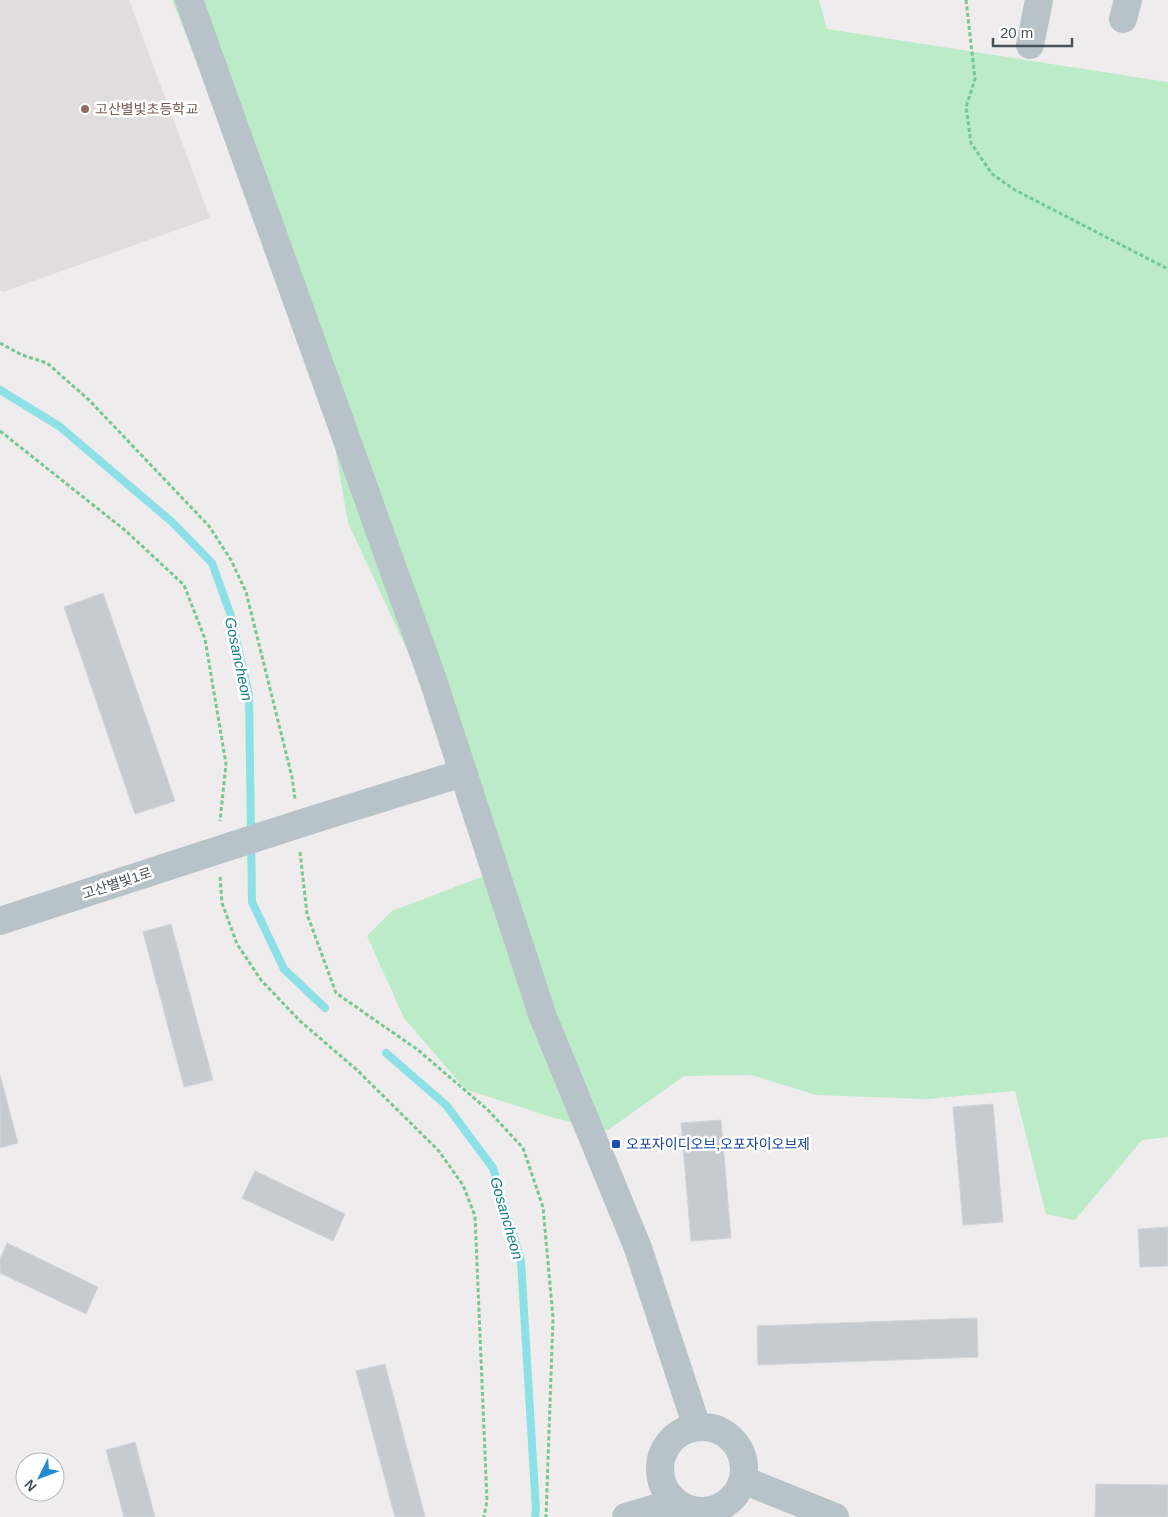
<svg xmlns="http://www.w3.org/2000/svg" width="1168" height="1517" font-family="Helvetica,'Noto Sans KR',sans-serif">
<rect width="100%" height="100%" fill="#efeced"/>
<path fill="#e0ddde" d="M 0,0 L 129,0 L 210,218 L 3,292 L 0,290 Z"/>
<path fill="#bcebc8" d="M 172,0 L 819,0 L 827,29 L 1168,82 L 1168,1137 L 1142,1140 L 1075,1220 L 1046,1214 L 1015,1091 L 926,1099 L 816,1095 L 752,1075 L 684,1076 L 608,1130 L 554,1118 L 465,1089 L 404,1018 L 367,936 L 392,911 L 508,867 L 348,523 L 323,378 Z"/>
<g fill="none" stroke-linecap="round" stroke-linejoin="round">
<path stroke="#8ce0e6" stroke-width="8" d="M 0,390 L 59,426 L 172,522 L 212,563 L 230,613 L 249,695 L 252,902 L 284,969 L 325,1008
M 386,1053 L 446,1105 L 493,1168 L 521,1261 L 536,1510 L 535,1517"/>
</g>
<path fill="#c7cacf" stroke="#d1d4d8" d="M 103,593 L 175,801 L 135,814 L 64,607 Z
M 171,924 L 213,1080 L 184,1087 L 143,932 Z
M 0,1075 L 18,1143 L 0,1148 Z
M 993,1104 L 1003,1222 L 963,1225 L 953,1107 Z
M 721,1120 L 731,1238 L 691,1241 L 681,1123 Z
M 255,1171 L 345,1214 L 333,1241 L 242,1198 Z
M 1168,1227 L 1168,1266 L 1140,1267 L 1138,1229 Z
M 7,1243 L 98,1287 L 86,1314 L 0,1273 L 0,1259 Z
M 977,1318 L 978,1357 L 758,1365 L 757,1326 Z
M 385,1364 L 425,1517 L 395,1517 L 356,1371 Z
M 135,1442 L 155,1517 L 124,1517 L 106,1450 Z
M 1096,1484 L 1168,1485 L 1168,1517 L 1095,1517 Z"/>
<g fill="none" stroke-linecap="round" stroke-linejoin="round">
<path stroke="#77c794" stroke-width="3" stroke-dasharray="4 2.5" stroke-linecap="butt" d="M 966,0 L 975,79 L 966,107 L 971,143 L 992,174 L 1015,190 L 1168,269
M 0,343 L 22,355 L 47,363 L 88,399 L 209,526 L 231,560 L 246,592 L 292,777 L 295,799
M 0,431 L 126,531 L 184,585 L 205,639 L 226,764 L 220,821
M 300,852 L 307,914 L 336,993 L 418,1050 L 488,1110 L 523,1148 L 543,1207 L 553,1318 L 546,1517
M 220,877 L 222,903 L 237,944 L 261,980 L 300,1021 L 357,1070 L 438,1150 L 463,1185 L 475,1216 L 487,1501 L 484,1517"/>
<path stroke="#b8c3c9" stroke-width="28" d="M 189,0 L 433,680 L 543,1017 L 638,1248 L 697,1427
M 1123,19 L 1128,0
M 1030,45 L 1039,0
M 318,818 L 463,773
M 0,921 L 234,845
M660 1469a42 42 0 1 1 84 0a42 42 0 1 1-84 0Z
M 743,1480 L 835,1517
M 626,1517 L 676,1502"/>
<path stroke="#b8c3c9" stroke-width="28" d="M 234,845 L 318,818"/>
</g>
<circle fill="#8d6e63" stroke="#fff" stroke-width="2" cx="85" cy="109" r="5"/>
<rect fill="#1a4fb4" stroke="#fff" stroke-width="2" x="611" y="1139" width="10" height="10" rx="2.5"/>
<g text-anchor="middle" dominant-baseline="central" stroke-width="5" stroke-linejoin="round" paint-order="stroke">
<g font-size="14" fill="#785e54" stroke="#fff" text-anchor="start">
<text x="95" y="109">고산별빛초등학교</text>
</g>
<g font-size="14" fill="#465259" stroke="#fff">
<text transform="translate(117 883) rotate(-18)">고산별빛1로</text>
</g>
<g font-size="14" fill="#164399" stroke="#fff" text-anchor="start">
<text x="626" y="1144">오포자이디오브,오포자이오브제</text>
</g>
<g font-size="15" font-style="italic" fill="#148088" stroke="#fff">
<text transform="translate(239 659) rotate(78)">Gosancheon</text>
<text transform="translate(507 1218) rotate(74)">Gosancheon</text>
</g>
</g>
<g transform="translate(40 1477) rotate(228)"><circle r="24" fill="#ffffff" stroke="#b5babd"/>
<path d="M0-4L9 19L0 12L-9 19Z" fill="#2489d2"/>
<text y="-8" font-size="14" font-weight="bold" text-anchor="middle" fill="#465259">N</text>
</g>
<path d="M993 38v8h79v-8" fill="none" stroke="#465259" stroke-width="2.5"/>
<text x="1000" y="38" font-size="15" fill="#465259" stroke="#ffffff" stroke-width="4" paint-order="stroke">20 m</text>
</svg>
